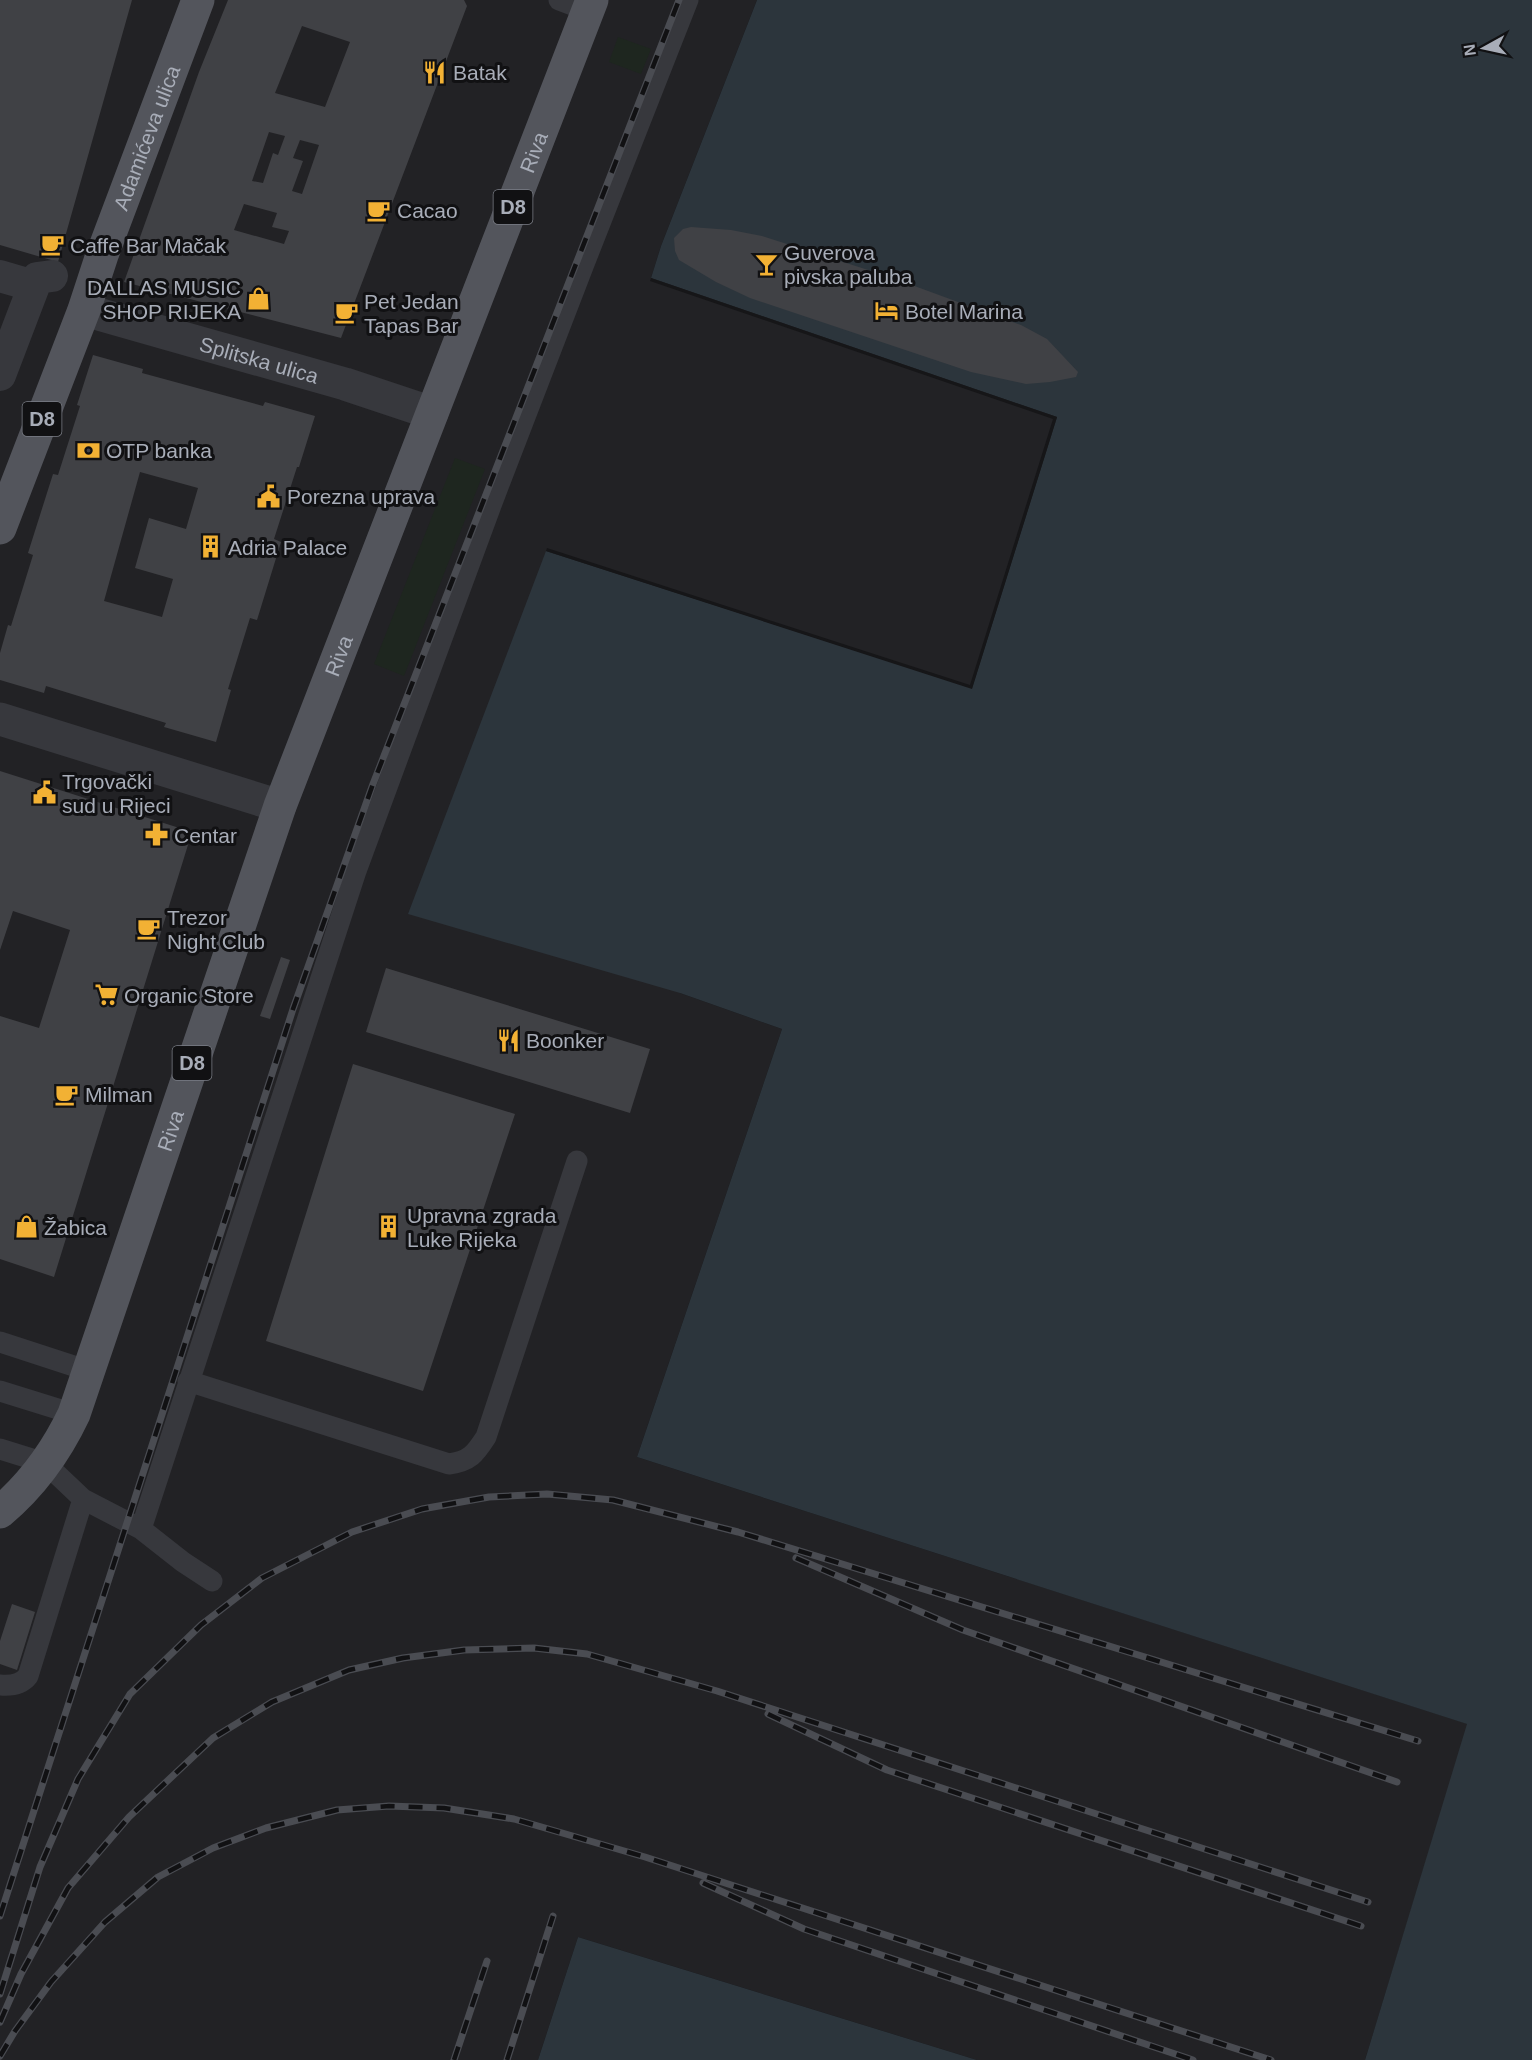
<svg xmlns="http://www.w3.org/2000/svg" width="1532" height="2060" font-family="Helvetica,sans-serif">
<rect width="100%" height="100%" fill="#161618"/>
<path fill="#222225" d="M 0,0 L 757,0 L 661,246 L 651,278 L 1057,417 L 972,689 L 546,551 L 680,993 L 782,1029 L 637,1457 L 1468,1724 L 1365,2060 L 977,2060 L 578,1937 L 538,2060 L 0,2060 Z"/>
<path fill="#1e261f" d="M 618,37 L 651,49 L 641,74 L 609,62 Z
M 455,458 L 485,469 L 404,676 L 374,664 Z"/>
<path fill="#2c353c" d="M 757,0 L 1532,0 L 1532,2060 L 1365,2060 L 1467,1724 L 637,1457 L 782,1029 L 680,993 L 408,914 L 546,551 L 972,688 L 1057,417 L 651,278 L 661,246 Z
M 578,1937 L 977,2060 L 538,2060 Z"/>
<path fill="#161618" d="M 651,278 L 1057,417 L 972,689 L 546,551 L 547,548 L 970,685 L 1053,419 L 650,281 Z"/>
<path fill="#404145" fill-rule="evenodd" d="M 0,0 L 132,0 L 58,262 L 0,245 Z
M 228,0 L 464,0 L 467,6 L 341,338 L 124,282 L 199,72 ZM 302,26 L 350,42 L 325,107 L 275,93 ZM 269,132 L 285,136 L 278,155 L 273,153 L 263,183 L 252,181 ZM 300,140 L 319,145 L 302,194 L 292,191 L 303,161 L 293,158 ZM 244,204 L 277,213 L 272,227 L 289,231 L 284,244 L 234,230 Z
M 691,227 L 731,230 L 762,236 L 890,277 L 1021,325 L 1047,339 L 1078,372 L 1076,377 L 1050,382 L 1026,384 L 971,372 L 750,298 L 716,282 L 679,260 L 675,251 L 674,238 L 683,229 Z
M 93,355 L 143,369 L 142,373 L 263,406 L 265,402 L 315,416 L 299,467 L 297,467 L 274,539 L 281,542 L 257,620 L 250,618 L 228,689 L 231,690 L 216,742 L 164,727 L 166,723 L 46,686 L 44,693 L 0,680 L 0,653 L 8,625 L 11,626 L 33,555 L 28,553 L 53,474 L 58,475 L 80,406 L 77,405 ZM 140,472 L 198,488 L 186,529 L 149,518 L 135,568 L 173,579 L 162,617 L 104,601 Z
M 0,771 L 192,832 L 54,1277 L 0,1259 L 0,1016 L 39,1028 L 70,930 L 13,911 L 0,950 Z
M 281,957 L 290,960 L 270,1019 L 260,1016 Z
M 386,968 L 650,1049 L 630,1113 L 366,1032 Z
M 353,1064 L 515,1114 L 423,1391 L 266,1341 Z
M 12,1604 L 35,1612 L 17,1670 L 0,1664 L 0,1641 Z"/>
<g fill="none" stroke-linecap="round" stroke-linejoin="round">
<path stroke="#37383d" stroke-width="21" d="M 559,0 L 588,11
M 0,1342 L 89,1371
M 188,1381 L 449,1464 C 470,1461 475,1454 486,1437 L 577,1161
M 0,1391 L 74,1414
M 0,1449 L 45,1463 L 83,1499 L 141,1529 L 183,1562 L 212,1581
M 141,1529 L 356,871 L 493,500 L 584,264 L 688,0
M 0,1685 C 11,1686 21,1685 28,1676 L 83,1499"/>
<path stroke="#37383d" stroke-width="32" d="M 0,276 L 34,286
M 0,375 L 37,278 L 52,276"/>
<g stroke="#37383d" stroke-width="33">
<path id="s1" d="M 84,310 L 345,384 L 432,413"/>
<path d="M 0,719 L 280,806"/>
</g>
<g stroke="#53555c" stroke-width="33">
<path id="s2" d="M 0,528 L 84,310 L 102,255 L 198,0"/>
<path id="s3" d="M 0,1512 C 32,1485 56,1452 74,1414 L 280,806 L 592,0"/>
</g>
<defs>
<path id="rail" d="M 796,1558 L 963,1630 L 1397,1782
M 768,1714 L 887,1770 L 1361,1926
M 703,1883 L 804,1929 L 1193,2060
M 0,1916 L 293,1009 L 373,784 L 679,0
M 0,1994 L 40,1867 L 78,1779 L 130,1694 L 201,1625 L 262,1578 L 352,1532 L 422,1509 L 489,1497 L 547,1494 L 613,1500 L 738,1532 L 1418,1741
M 0,2022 L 21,1974 L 68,1888 L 129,1817 L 213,1738 L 272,1702 L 349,1670 L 403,1658 L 464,1650 L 534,1648 L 587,1654 L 717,1691 L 1368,1902
M 0,2056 L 15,2031 L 51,1982 L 105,1922 L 158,1877 L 213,1848 L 266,1828 L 337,1810 L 389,1806 L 444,1808 L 514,1819 L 645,1857 L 1271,2060
M 454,2060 L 487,1961
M 507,2060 L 553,1916"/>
</defs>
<use href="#rail" stroke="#4a4c52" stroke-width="7"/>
<use href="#rail" stroke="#111113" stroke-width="4.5" stroke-dasharray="14" stroke-linecap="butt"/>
</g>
<defs>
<symbol id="restaurant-bare" viewBox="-9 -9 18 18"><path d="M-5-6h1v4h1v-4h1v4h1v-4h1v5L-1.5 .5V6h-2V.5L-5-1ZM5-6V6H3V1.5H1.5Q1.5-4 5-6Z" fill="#f2b134" stroke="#111113" stroke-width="2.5" paint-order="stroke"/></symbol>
<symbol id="cafe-bare" viewBox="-9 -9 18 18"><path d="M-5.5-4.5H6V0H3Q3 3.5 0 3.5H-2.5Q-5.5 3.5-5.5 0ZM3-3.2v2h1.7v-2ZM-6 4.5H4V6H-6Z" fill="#f2b134" stroke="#111113" stroke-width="2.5" paint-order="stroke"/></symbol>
<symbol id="bar-bare" viewBox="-9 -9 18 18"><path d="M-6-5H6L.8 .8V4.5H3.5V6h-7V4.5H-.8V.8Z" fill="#f2b134" stroke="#111113" stroke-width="2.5" paint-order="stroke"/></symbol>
<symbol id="shop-bare" viewBox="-9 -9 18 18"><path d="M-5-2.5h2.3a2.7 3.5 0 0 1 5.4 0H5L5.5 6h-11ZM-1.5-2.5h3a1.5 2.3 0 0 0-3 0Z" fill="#f2b134" stroke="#111113" stroke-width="2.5" paint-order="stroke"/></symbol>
<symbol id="hotel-bare" viewBox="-9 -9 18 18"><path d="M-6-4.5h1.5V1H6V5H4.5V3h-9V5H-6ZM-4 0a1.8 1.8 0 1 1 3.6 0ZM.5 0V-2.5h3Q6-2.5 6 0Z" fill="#f2b134" stroke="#111113" stroke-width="2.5" paint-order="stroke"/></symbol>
<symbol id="bank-bare" viewBox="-9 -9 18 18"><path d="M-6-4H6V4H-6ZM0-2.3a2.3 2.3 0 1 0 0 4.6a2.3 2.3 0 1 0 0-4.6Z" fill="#f2b134" stroke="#111113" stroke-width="2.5" paint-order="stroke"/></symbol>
<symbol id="civic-bare" viewBox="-9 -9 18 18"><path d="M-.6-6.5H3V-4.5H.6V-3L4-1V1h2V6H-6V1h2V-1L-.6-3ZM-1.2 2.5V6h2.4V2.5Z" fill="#f2b134" stroke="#111113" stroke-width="2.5" paint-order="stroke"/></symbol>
<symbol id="building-bare" viewBox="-9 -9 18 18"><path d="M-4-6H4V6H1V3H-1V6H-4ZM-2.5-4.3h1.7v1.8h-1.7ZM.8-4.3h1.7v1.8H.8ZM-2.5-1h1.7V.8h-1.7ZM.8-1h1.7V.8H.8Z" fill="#f2b134" stroke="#111113" stroke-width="2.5" paint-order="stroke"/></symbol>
<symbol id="pharmacy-bare" viewBox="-9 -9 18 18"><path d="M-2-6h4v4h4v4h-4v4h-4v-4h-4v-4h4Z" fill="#f2b134" stroke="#111113" stroke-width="2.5" paint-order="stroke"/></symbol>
<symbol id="supermarket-bare" viewBox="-9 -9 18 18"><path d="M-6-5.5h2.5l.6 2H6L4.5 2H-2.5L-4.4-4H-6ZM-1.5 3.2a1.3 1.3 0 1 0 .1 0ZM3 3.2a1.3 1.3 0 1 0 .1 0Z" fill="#f2b134" stroke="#111113" stroke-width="2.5" paint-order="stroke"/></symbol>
</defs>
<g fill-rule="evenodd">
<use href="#restaurant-bare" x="418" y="56" width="33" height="33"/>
<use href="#cafe-bare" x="362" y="194" width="33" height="33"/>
<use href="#cafe-bare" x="36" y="228" width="33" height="33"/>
<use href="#bar-bare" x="750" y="248" width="33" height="33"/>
<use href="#shop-bare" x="242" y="282" width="33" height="33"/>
<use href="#hotel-bare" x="870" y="294" width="33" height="33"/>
<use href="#cafe-bare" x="330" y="296" width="33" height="33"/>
<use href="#bank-bare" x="72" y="434" width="33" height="33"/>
<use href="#civic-bare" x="252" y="480" width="33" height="33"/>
<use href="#building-bare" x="194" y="530" width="33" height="33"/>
<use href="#civic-bare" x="28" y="776" width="33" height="33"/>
<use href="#pharmacy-bare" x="140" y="818" width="33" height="33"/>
<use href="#cafe-bare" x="132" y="912" width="33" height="33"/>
<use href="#supermarket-bare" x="90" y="978" width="33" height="33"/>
<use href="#restaurant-bare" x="492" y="1024" width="33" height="33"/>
<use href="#cafe-bare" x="50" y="1078" width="33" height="33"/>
<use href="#shop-bare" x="10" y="1210" width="33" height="33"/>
<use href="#building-bare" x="372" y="1210" width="33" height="33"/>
</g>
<g text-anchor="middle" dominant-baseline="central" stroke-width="6" stroke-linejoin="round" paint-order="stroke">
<g fill="#111113" stroke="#7b7e86" stroke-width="1.5">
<rect x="493.5" y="190" width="39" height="34" rx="4.5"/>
<rect x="22.5" y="402" width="39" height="34" rx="4.5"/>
<rect x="172.5" y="1046" width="39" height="34" rx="4.5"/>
</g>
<g font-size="20" font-weight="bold" fill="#a8adb8">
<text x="513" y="207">D8</text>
<text x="42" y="419">D8</text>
<text x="192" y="1063">D8</text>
</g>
<g font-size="21" fill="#a8adb8" stroke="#111113" text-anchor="start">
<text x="453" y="72">Batak</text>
<text x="397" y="210">Cacao</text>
<text x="70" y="245">Caffe Bar Mačak</text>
<text x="784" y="252">Guverova<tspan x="784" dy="24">pivska paluba</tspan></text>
<text x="241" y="287" text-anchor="end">DALLAS MUSIC<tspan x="241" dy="24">SHOP RIJEKA</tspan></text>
<text x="364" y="301">Pet Jedan<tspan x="364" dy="24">Tapas Bar</tspan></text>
<text x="905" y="311">Botel Marina</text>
<text x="106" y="450">OTP banka</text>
<text x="287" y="496">Porezna uprava</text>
<text x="228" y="547">Adria Palace</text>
<text x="62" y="781">Trgovački<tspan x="62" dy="24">sud u Rijeci</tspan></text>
<text x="174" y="835">Centar</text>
<text x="167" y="917">Trezor<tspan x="167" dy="24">Night Club</tspan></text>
<text x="124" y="995">Organic Store</text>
<text x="526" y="1040">Boonker</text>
<text x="85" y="1094">Milman</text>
<text x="407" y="1215">Upravna zgrada<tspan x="407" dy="24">Luke Rijeka</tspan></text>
<text x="44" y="1227">Žabica</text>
</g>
<g font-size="21" fill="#a8adb8" stroke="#111113">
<text stroke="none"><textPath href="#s2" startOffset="417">Adamićeva ulica</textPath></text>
<text stroke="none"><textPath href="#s3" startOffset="1467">Riva</textPath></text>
<text stroke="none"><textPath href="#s1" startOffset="182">Splitska ulica</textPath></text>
<text stroke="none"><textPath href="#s3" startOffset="927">Riva</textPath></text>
<text stroke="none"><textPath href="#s3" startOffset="423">Riva</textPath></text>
</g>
</g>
<g transform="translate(1484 48) rotate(262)" stroke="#111113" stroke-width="4.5" paint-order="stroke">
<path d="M0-4.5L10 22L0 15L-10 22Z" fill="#a8adb8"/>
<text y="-9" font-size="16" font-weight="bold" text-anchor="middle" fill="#a8adb8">N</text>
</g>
</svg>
